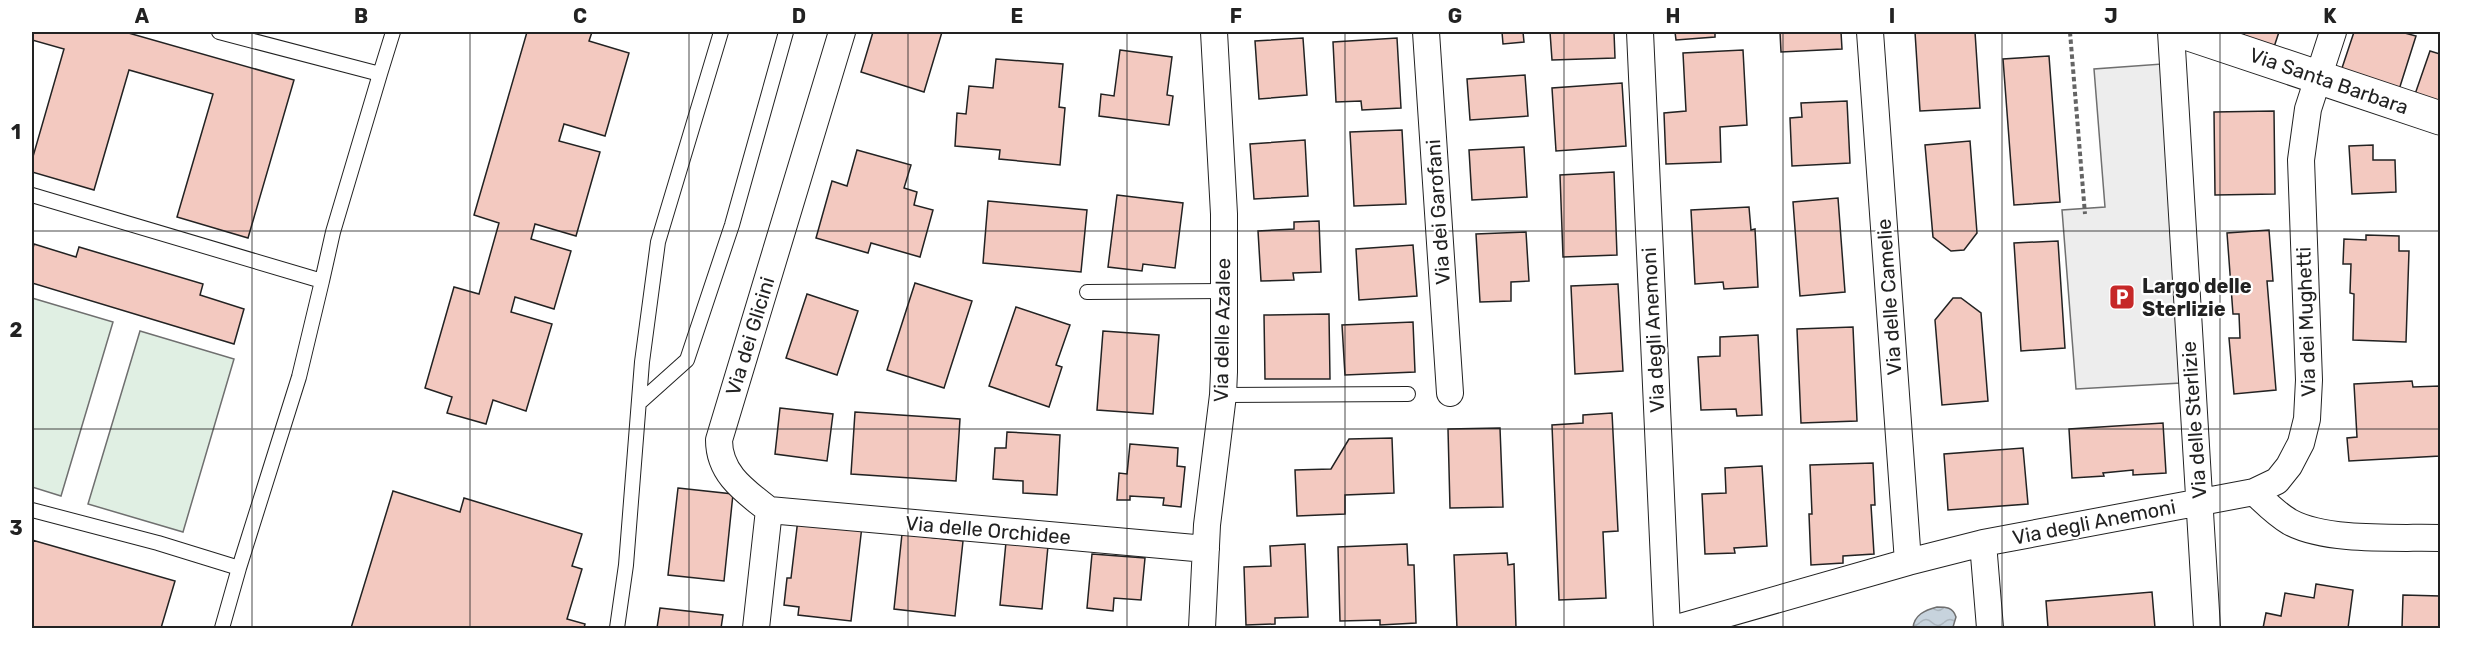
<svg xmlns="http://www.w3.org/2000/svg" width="2472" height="660" font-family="Rubik,sans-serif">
<defs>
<pattern id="water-waves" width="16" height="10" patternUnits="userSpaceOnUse" patternTransform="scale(1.5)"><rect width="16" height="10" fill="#c7d3dd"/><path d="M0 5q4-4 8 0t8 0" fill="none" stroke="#abb5bd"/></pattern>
</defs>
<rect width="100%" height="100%" fill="#fff"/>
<path fill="#e0efe3" stroke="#6f6f6f" stroke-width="1.5" d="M 32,298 L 113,322 L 61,496 L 32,487 Z
M 140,331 L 234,359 L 183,532 L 88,504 Z"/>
<path fill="#ededed" stroke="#6f6f6f" stroke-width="1.5" d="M 2162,64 L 2181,383 L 2076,389 L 2062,210 L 2105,207 L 2094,69 Z"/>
<path fill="url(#water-waves)" stroke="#6f6f6f" stroke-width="1.5" d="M 1937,607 C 1946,607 1953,607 1956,617 L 1953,627 L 1913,628 C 1914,615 1925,610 1937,607 Z"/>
<path fill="#f3c9c0" stroke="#222" stroke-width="1.5" d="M 32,32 L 125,32 L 294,80 L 248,238 L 177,217 L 213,94 L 129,70 L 94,190 L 32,172 L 32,160 L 64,49 L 32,40 Z
M 527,32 L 592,32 L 589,41 L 629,53 L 605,136 L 564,124 L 559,141 L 600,152 L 576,236 L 535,224 L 531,239 L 571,251 L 554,309 L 515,297 L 511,312 L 552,324 L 526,411 L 493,400 L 486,424 L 447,413 L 452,397 L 425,388 L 454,287 L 479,294 L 499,223 L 474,215 Z
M 873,32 L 942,32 L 924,92 L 861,72 Z
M 1491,32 L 1523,32 L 1524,42 L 1503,44 L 1502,32 Z
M 1550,32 L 1614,32 L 1615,58 L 1552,60 Z
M 1675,32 L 1715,32 L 1715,37 L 1676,40 Z
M 1780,32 L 1841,32 L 1842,49 L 1781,52 Z
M 1915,32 L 1975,32 L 1980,108 L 1920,111 Z
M 2245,32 L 2279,32 L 2274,47 L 2243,37 Z
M 2354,32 L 2401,32 L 2416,36 L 2397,96 L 2339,77 Z
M 1303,38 L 1307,95 L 1259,99 L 1255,41 Z
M 1397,38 L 1401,108 L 1362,110 L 1361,101 L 1336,102 L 1333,42 Z
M 1120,50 L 1172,57 L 1167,95 L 1173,96 L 1169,125 L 1099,116 L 1101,94 L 1114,96 Z
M 1743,50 L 1747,125 L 1720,127 L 1721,162 L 1666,164 L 1664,113 L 1686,111 L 1683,53 Z
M 2430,51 L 2440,54 L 2440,110 L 2413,100 Z
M 2049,56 L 2060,202 L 2014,205 L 2003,59 Z
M 996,59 L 1063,64 L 1059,107 L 1065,108 L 1060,165 L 999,159 L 1000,150 L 955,146 L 957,113 L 966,114 L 969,86 L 993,88 Z
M 1525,75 L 1528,116 L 1470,120 L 1467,79 Z
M 1622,83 L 1626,146 L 1556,151 L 1552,88 Z
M 1847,101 L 1850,163 L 1792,166 L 1790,118 L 1802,117 L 1801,103 Z
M 2274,111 L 2275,194 L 2215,195 L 2214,112 Z
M 1402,130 L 1406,204 L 1354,206 L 1350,132 Z
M 1305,140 L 1308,196 L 1254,199 L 1250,144 Z
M 1970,141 L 1977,233 L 1964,250 L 1951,251 L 1933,237 L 1925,145 Z
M 2373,145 L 2373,160 L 2395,160 L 2396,192 L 2352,194 L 2349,146 Z
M 1524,147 L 1527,197 L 1472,200 L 1469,150 Z
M 857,150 L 911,165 L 904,188 L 917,192 L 914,205 L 933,210 L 920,257 L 871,243 L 868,253 L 816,238 L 832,181 L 847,186 Z
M 1614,172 L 1617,255 L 1563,257 L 1560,175 Z
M 1117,195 L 1183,203 L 1175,268 L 1143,264 L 1142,271 L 1108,267 Z
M 1838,198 L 1845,292 L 1800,296 L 1793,202 Z
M 988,201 L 1087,210 L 1081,272 L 983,263 Z
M 1749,207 L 1751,230 L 1755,229 L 1758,287 L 1724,289 L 1723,282 L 1695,284 L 1691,210 Z
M 1319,221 L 1321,272 L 1293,273 L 1294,280 L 1261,281 L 1258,231 L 1294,229 L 1294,222 Z
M 2269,230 L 2273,281 L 2267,281 L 2276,390 L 2234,394 L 2229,338 L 2240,338 L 2239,314 L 2233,314 L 2227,233 Z
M 1526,232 L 1529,281 L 1511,282 L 1511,301 L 1480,302 L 1476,234 Z
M 2366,235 L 2399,236 L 2399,251 L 2409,251 L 2406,342 L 2353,340 L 2354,294 L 2350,293 L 2351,264 L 2343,264 L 2344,239 L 2366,240 Z
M 2058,241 L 2065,348 L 2021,351 L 2014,243 Z
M 34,244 L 76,257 L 79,247 L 203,284 L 200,295 L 244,309 L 234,344 L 32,283 L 32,252 Z
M 1413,245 L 1417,296 L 1359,300 L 1356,249 Z
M 915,283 L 972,301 L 944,388 L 887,370 Z
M 1618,284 L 1623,371 L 1575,374 L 1571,286 Z
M 807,294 L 858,311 L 837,375 L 786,358 Z
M 1953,298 L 1961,298 L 1981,313 L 1988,401 L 1942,405 L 1935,320 Z
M 1016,307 L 1070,325 L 1056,365 L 1062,367 L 1049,407 L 989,386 Z
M 1329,314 L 1330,379 L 1265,379 L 1264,315 Z
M 1413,322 L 1415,372 L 1345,375 L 1342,325 Z
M 1853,327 L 1857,421 L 1801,423 L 1797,329 Z
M 1103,331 L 1159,335 L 1153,414 L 1097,410 Z
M 1758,335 L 1762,415 L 1737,416 L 1736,409 L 1701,410 L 1698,357 L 1720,356 L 1720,337 Z
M 2412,381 L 2413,387 L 2440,386 L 2440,456 L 2349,461 L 2347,438 L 2357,437 L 2354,384 Z
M 780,408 L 833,414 L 827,461 L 775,454 Z
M 855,412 L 960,419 L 956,481 L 851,474 Z
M 1612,413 L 1618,531 L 1603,532 L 1606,598 L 1559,600 L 1552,425 L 1583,423 L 1583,415 Z
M 2163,423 L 2166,473 L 2133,475 L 2133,470 L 2103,473 L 2104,476 L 2072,478 L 2069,429 Z
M 1500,428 L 1503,507 L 1450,508 L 1448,429 Z
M 1007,432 L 1060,435 L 1057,495 L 1023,493 L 1023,481 L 993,479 L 995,448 L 1006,448 Z
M 1392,438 L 1394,493 L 1345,495 L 1345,514 L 1297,516 L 1295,470 L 1331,469 L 1349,439 Z
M 1130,444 L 1178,448 L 1177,466 L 1185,467 L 1181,507 L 1163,505 L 1164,498 L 1130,496 L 1130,500 L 1117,500 L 1119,473 L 1127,474 Z
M 2023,448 L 2028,504 L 1948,510 L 1944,454 Z
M 1873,463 L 1875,505 L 1871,505 L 1874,554 L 1843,556 L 1843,563 L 1811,565 L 1809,514 L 1812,514 L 1810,465 Z
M 1762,466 L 1767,546 L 1734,548 L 1735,553 L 1705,554 L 1702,494 L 1726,493 L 1725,468 Z
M 678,488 L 733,494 L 724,581 L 668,575 Z
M 393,491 L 460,512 L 464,498 L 582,534 L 572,566 L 582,569 L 567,619 L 585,624 L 584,628 L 351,628 Z
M 798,519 L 862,526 L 851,621 L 798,615 L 799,607 L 784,605 L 787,578 L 791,578 Z
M 902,534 L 963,541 L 955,616 L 894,609 Z
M 32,540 L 175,581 L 161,628 L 32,628 Z
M 1006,542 L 1048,546 L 1042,609 L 1000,605 Z
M 1305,544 L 1308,617 L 1275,618 L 1275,624 L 1246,625 L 1244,567 L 1271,566 L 1270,546 Z
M 1407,544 L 1408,565 L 1414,565 L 1416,623 L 1380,625 L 1380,620 L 1340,621 L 1338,547 Z
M 1507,553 L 1508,565 L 1514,564 L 1516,628 L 1457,628 L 1454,555 Z
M 1092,554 L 1145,558 L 1141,600 L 1114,598 L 1113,611 L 1087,608 Z
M 2316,584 L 2353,590 L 2348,628 L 2263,628 L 2266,613 L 2281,616 L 2285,593 L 2314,598 Z
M 2152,592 L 2155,628 L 2048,628 L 2046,601 Z
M 2403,595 L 2440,596 L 2440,628 L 2402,628 Z
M 660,608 L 723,615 L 721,628 L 657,628 Z"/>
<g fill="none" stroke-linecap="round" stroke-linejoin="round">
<defs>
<path id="service" d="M 219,32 L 380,74 L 333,232 L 322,281
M 380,74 L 393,32
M 32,195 L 322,281 L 299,377 L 239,568
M 1087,292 L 1223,291
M 1223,395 L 1408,394
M 639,403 L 687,360 L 732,225 L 786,32
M 32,510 L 158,543 L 239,568 L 222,628
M 617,628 L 626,565 L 642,362 L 658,242 L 721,32"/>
<path id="minor" d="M 1426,32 L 1450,393
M 1640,32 L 1667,628
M 1870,32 L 1908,562
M 2171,32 L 2207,628
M 2254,492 C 2266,503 2276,514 2290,522 C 2327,542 2398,537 2440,538
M 769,510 L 1206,549
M 1983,543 L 1990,628
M 756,628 L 769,510 C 745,491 719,474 719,440 L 842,32
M 1202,628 L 1207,525 L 1223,395 L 1224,372 L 1224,214 L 1214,32
M 1677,628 L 1908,562 L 1983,543 L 2254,492 L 2277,481 L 2289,466 L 2301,443 L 2307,419 L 2309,380 L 2301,160 L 2308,109 L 2333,32"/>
<path id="tertiary" d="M 2183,32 L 2440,118"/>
</defs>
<use href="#service" stroke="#222" stroke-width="16"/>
<use href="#minor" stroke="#222" stroke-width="28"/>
<use href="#tertiary" stroke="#222" stroke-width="35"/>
<path stroke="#646464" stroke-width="4" stroke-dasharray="4.5 3" stroke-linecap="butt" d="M 2070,32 L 2085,214"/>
<use href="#service" stroke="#fff" stroke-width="14"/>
<use href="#minor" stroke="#fff" stroke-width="26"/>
<use href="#tertiary" stroke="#fff" stroke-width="33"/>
</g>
<path fill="none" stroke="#222" stroke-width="1.5" stroke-opacity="0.55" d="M 252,32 L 252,628M 470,32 L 470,628M 689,32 L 689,628M 908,32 L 908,628M 1127,32 L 1127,628M 1345,32 L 1345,628M 1564,32 L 1564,628M 1783,32 L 1783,628M 2002,32 L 2002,628M 2220,32 L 2220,628M 32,231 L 2440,231M 32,429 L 2440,429"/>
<defs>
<symbol id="parking-square" viewBox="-11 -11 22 22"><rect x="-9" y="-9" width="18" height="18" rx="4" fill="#c62828" stroke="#fff"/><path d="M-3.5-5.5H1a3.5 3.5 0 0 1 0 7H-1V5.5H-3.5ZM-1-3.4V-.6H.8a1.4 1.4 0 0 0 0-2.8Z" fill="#fff"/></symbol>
</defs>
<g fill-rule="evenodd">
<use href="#parking-square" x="2107" y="282" width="30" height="30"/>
</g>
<g text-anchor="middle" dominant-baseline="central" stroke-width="4.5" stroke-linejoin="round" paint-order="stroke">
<g font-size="20" fill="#222" stroke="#fff">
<text transform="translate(2329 81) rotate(19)">Via Santa Barbara</text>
<text transform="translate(1438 212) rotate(-94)">Via dei Garofani</text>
<text transform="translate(1889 297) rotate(-94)">Via delle Camelie</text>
<text transform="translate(2306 322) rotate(-92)">Via dei Mughetti</text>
<text transform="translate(1222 330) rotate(-89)">Via delle Azalee</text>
<text transform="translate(1653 330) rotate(-93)">Via degli Anemoni</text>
<text transform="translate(750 336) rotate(-73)">Via dei Glicini</text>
<text transform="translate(2194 420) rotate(-94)">Via delle Sterlizie</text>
<text transform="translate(2094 522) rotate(-11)">Via degli Anemoni</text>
<text transform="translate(988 530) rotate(5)">Via delle Orchidee</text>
</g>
<g font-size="20" font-weight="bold" fill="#222" stroke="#fff" text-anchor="start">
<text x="2142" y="286">Largo delle<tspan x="2142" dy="23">Sterlizie</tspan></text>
</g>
</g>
<rect width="2472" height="660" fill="none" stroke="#ffffff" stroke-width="66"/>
<rect x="33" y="33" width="2406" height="594" fill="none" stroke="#222" stroke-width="2"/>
<g font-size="20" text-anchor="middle" font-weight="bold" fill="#222">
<text x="142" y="23">A</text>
<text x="361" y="23">B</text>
<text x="580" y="23">C</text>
<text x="799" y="23">D</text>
<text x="1017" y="23">E</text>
<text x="1236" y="23">F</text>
<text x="1455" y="23">G</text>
<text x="1673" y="23">H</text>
<text x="1892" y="23">I</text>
<text x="2111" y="23">J</text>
<text x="2330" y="23">K</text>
<text x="16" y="139">1</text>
<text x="16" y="337">2</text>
<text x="16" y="535">3</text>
</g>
</svg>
